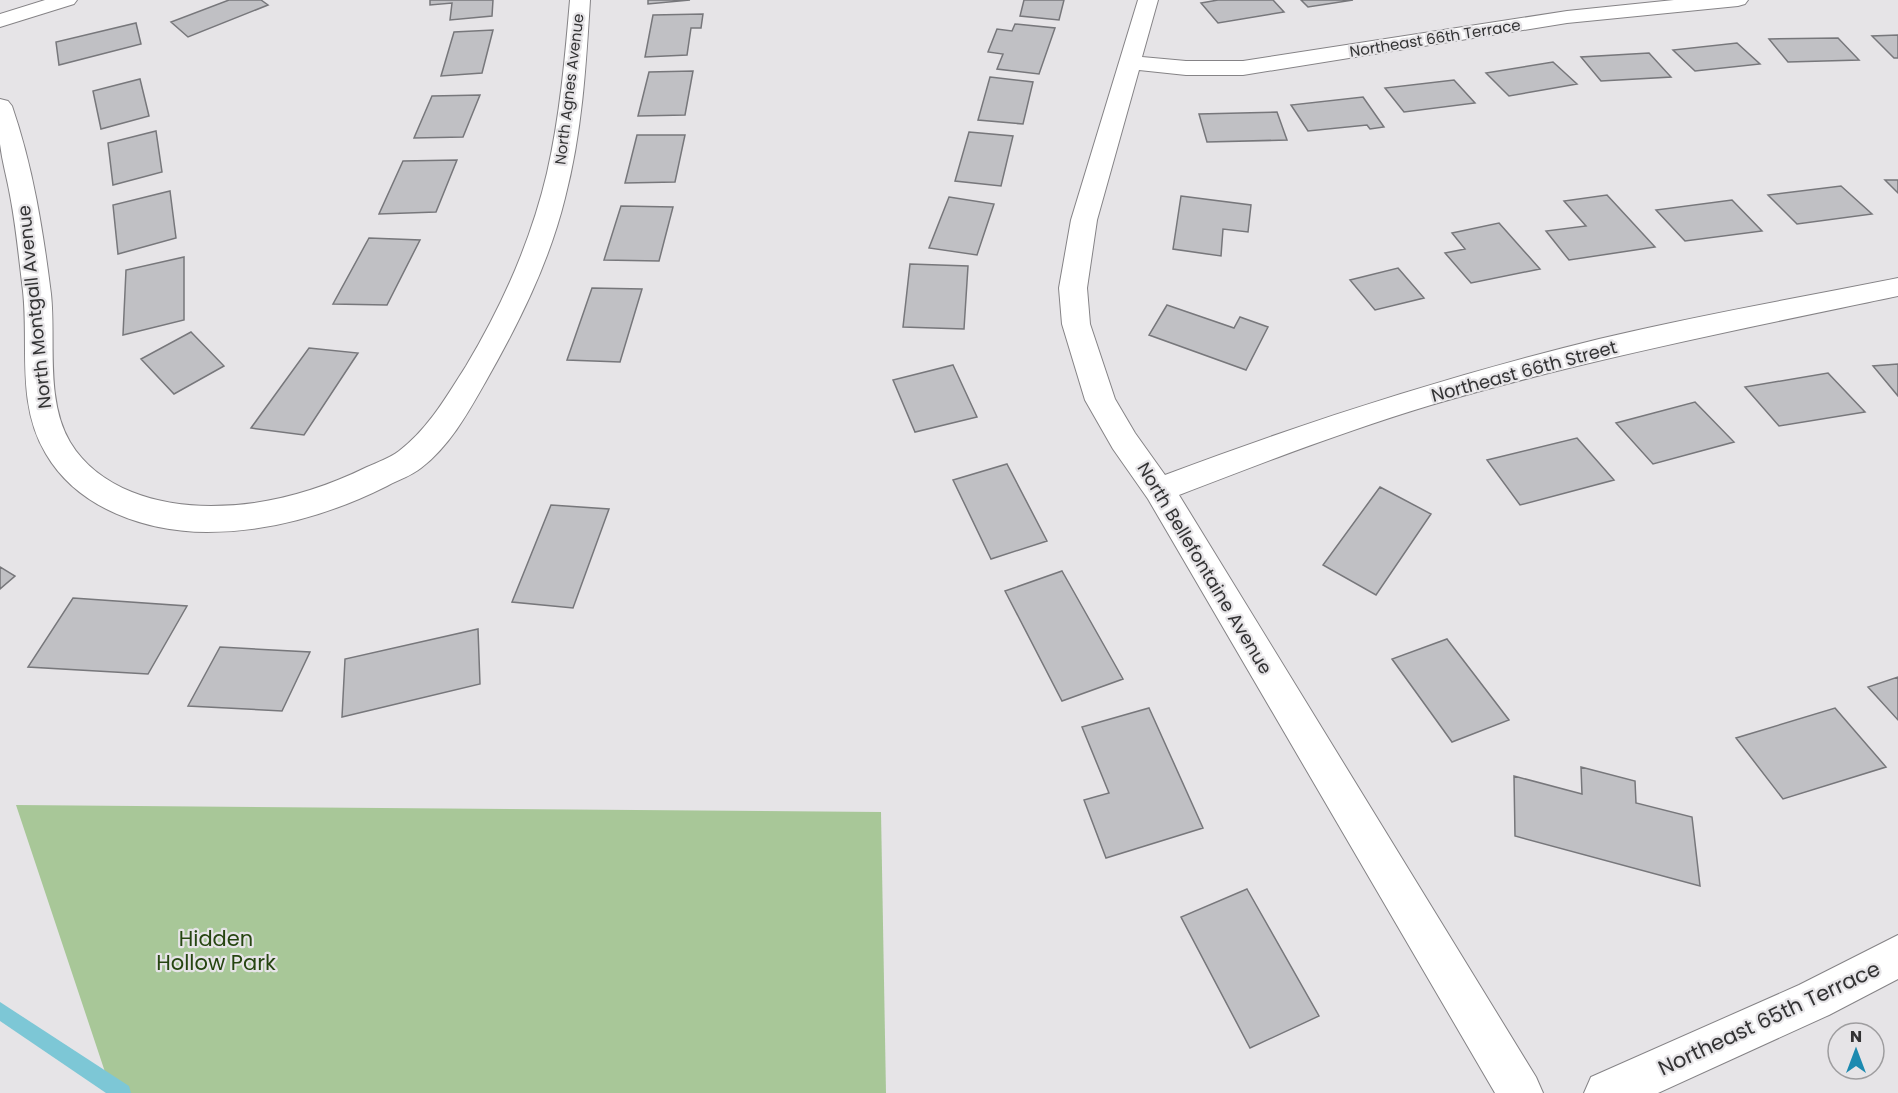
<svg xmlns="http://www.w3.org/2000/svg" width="1898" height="1093" font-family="Poppins,sans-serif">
<rect width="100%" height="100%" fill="#e6e4e7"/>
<path fill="#a8c798" d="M 16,805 L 881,812 L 886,1093 L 112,1093 Z"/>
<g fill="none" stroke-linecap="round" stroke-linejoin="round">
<path fill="#7dc7d6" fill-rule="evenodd" d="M 0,1002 L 129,1086 L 131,1093 L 106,1093 L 0,1021 Z"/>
</g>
<path fill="#c0c0c4" stroke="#77777b" stroke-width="1.5" d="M 229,0 L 261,0 L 268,5 L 188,37 L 171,22 Z
M 430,0 L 493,0 L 492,16 L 450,20 L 452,3 L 430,5 Z
M 648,0 L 690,0 L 648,4 Z
M 1024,0 L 1064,0 L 1059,20 L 1020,16 Z
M 1218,0 L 1273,0 L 1284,12 L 1218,23 L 1201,3 Z
M 1301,0 L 1353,0 L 1308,7 Z
M 703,14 L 701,28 L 691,28 L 687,55 L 645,57 L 653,15 Z
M 136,23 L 141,44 L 59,65 L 56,42 Z
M 1015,24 L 1055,28 L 1039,74 L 997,69 L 1003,54 L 988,52 L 997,29 L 1012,31 Z
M 493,30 L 482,73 L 441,76 L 454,32 Z
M 1898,35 L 1898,58 L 1894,58 L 1872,36 Z
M 1838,38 L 1859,60 L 1788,62 L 1769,39 Z
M 1737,43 L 1760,64 L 1695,71 L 1673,50 Z
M 1649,53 L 1671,77 L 1601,81 L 1581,57 Z
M 1553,62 L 1577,84 L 1509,96 L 1486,73 Z
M 693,71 L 685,115 L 638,116 L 649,72 Z
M 990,77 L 1033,82 L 1023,124 L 978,120 Z
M 140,79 L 149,116 L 101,129 L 93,91 Z
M 1454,80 L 1475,103 L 1404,112 L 1385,88 Z
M 480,95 L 463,137 L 414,138 L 432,96 Z
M 1363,97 L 1384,127 L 1370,129 L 1367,125 L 1308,131 L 1291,105 Z
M 1277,112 L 1287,140 L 1207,142 L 1199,114 Z
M 156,131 L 162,172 L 113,185 L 108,143 Z
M 969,132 L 1013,136 L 1001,186 L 955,181 Z
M 637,135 L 685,135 L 675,182 L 625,183 Z
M 457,160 L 436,212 L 379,214 L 403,161 Z
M 1885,180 L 1898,180 L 1898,193 Z
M 1841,186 L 1872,214 L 1797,224 L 1768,195 Z
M 170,191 L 176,238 L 118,254 L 113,205 Z
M 1607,195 L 1655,247 L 1569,260 L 1546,231 L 1586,226 L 1564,201 Z
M 1181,196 L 1251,205 L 1248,232 L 1223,229 L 1221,256 L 1173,249 Z
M 949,197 L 994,204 L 977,255 L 929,248 Z
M 1732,200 L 1762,231 L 1685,241 L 1656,210 Z
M 621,206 L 673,207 L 659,261 L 604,260 Z
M 1499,223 L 1540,269 L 1471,283 L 1445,253 L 1465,249 L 1452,233 Z
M 369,238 L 420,240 L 387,305 L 333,304 Z
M 184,257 L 184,320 L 123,335 L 126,270 Z
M 910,264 L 968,266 L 964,329 L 903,327 Z
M 1398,268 L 1424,298 L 1375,310 L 1350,280 Z
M 592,288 L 642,289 L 620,362 L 567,360 Z
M 1167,305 L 1234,328 L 1240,317 L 1268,327 L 1246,370 L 1149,335 Z
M 191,332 L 224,366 L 174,394 L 141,359 Z
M 309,348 L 358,353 L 304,435 L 251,428 Z
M 1898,364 L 1898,396 L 1873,366 Z
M 953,365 L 977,417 L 915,432 L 893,380 Z
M 1828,373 L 1865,412 L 1779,426 L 1745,387 Z
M 1695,402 L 1734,442 L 1653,464 L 1616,423 Z
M 1577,438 L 1614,480 L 1520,505 L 1487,460 Z
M 1007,464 L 1047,541 L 991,559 L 953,480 Z
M 1380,487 L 1431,514 L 1376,595 L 1323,565 Z
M 551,505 L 609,509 L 573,608 L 512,602 Z
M 0,567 L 15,576 L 0,589 Z
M 1062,571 L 1123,679 L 1062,701 L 1005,591 Z
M 73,598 L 187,606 L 148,674 L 28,667 Z
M 478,629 L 480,684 L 342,717 L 345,659 Z
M 1447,639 L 1509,720 L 1452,742 L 1392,659 Z
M 220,647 L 310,652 L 282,711 L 188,706 Z
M 1898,677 L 1898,720 L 1868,687 Z
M 1149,708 L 1203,828 L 1106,858 L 1084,800 L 1109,793 L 1082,727 Z
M 1835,708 L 1886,767 L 1783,799 L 1736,738 Z
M 1581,767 L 1635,781 L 1636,803 L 1692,817 L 1700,886 L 1515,836 L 1514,776 L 1582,794 Z
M 1247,889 L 1319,1016 L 1250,1048 L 1181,917 Z"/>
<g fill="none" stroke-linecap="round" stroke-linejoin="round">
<defs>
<path id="street" d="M 45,0 L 77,0 L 74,4 L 0,27 L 0,14 Z
M 570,0 L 590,0 C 586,66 582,133 565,198 C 549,263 519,323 486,381 C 469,411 450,446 421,468 C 411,476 398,480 387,486 C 331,514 270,532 207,532 C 147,532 78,509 46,454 C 16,404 29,346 23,291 C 19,259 16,226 10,195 C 7,178 2,161 0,144 C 0,130 0,114 0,99 L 8,101 L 12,106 C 33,167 43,230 51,294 C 56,341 45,399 70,442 C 99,490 159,506 211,506 C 266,506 318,491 367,467 C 378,462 390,458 399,451 C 428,429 447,396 466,366 C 502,306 531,241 547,173 C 560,116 565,58 570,0 Z
M 1138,0 L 1158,0 L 1142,57 L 1186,61 L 1243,61 L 1567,11 L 1674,0 L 1748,0 L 1745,4 L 1738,6 L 1567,23 L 1243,75 L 1186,75 L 1139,70 L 1097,220 L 1087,288 L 1090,324 L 1115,399 L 1135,433 L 1165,475 C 1308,421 1452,375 1599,339 C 1698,315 1799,298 1898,278 L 1898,296 C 1741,329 1584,360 1431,405 C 1345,431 1262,463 1179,495 L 1536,1077 L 1543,1093 L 1495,1093 L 1148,499 L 1113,449 L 1085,400 L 1062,324 L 1059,288 L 1071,220 Z
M 1898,935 L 1898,979 L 1829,1015 L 1658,1093 L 1584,1093 L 1591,1077 L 1799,985 Z"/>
</defs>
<use href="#street" stroke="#858386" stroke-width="2"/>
<use href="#street" fill="#fff" fill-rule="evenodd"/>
</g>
<g text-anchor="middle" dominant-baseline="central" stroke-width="4.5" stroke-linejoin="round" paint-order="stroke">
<g font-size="15" fill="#333334" stroke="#e6e4e7">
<text transform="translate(1435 38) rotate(-9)">Northeast 66th Terrace</text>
<text transform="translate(569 89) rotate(-83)">North Agnes Avenue</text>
</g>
<g font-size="18" fill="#333334" stroke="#e6e4e7">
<text transform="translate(34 307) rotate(-96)">North Montgall Avenue</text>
<text transform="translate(1524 371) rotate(-15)">Northeast 66th Street</text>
<text transform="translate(1205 568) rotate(59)">North Bellefontaine Avenue</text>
</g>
<g font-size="21" fill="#264511" stroke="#e6e4e7">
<text x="216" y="938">Hidden<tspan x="216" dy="24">Hollow Park</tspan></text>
</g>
<g font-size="21" fill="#333334" stroke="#e6e4e7">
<text transform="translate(1769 1018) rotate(-25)">Northeast 65th Terrace</text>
</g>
</g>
<g transform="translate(1856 1051)"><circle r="28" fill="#e6e4e7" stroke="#9e9d9f" stroke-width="1.5"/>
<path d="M0-4.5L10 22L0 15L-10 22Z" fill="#1c8ab0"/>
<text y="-9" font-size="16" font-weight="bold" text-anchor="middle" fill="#333334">N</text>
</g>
</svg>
